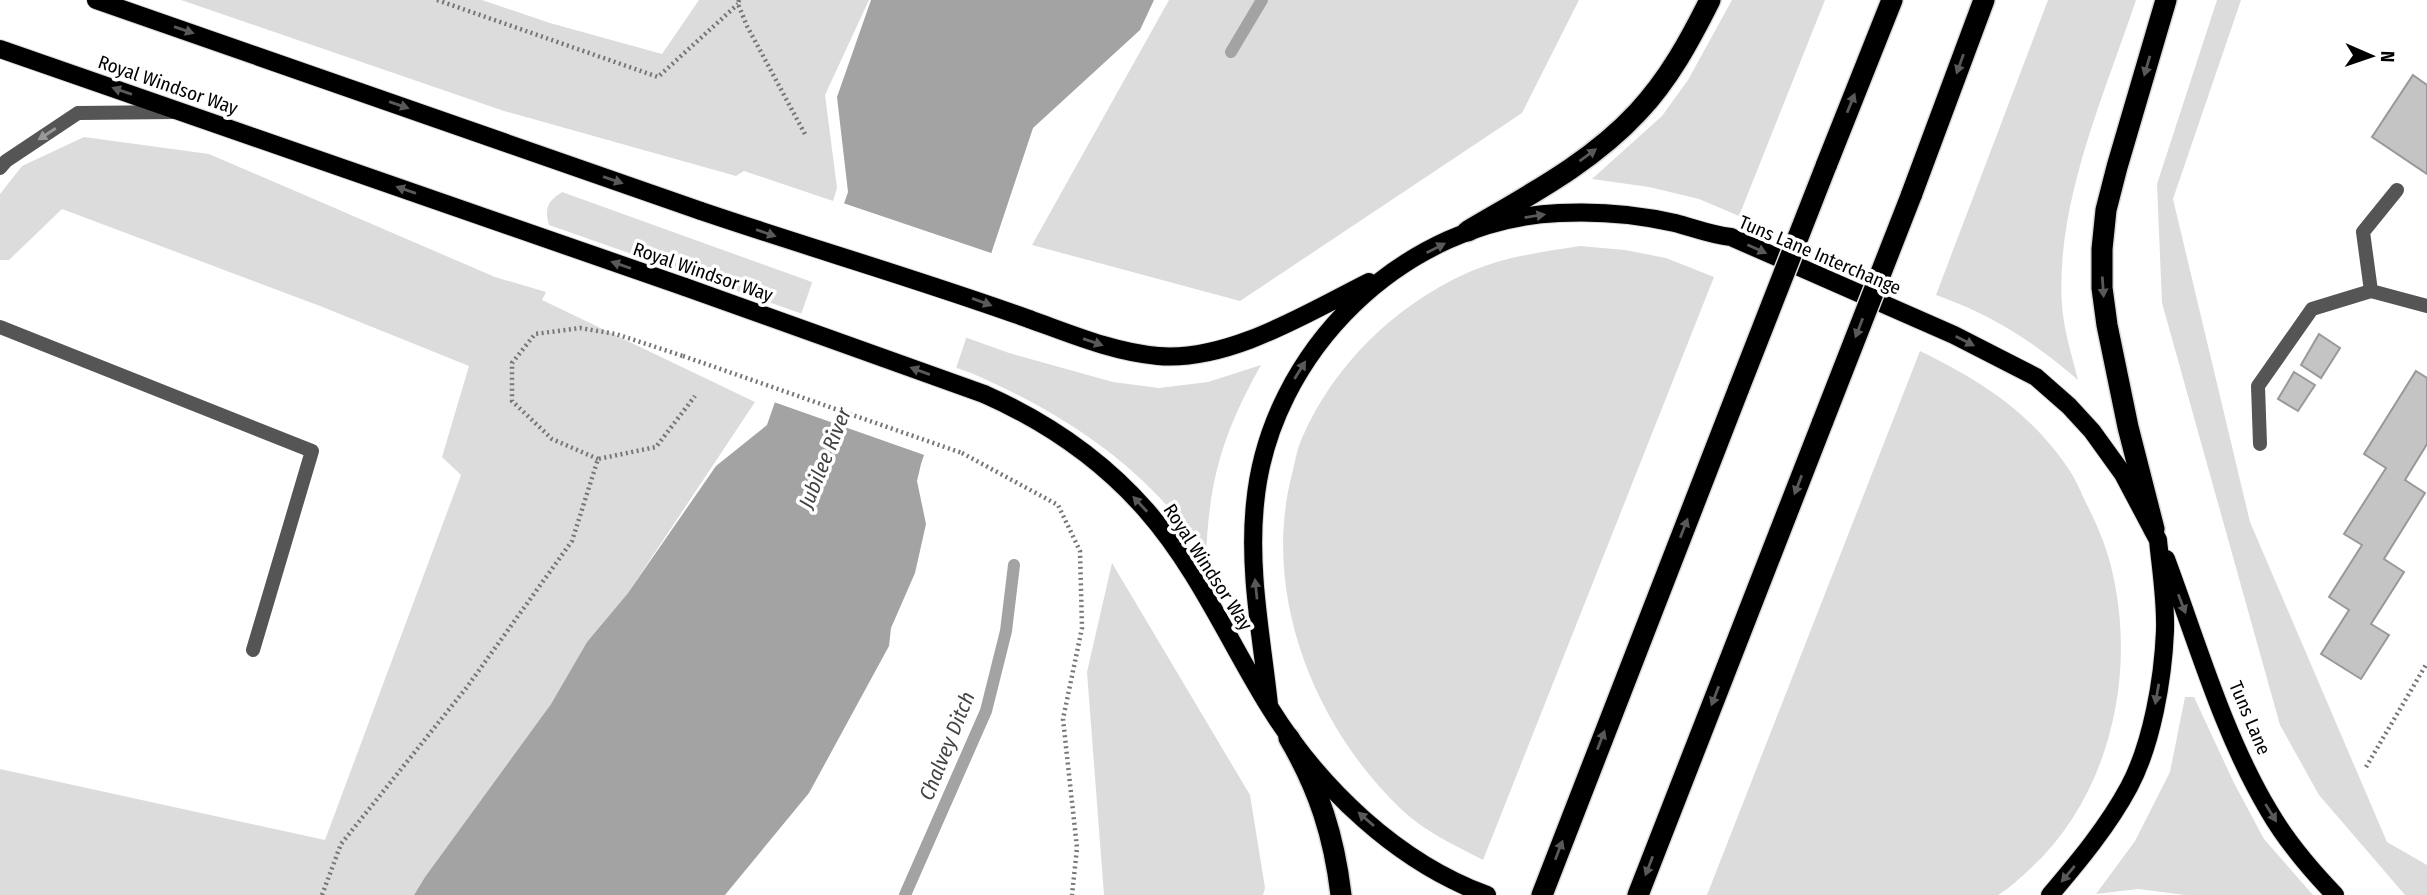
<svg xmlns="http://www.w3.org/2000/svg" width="2427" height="895" font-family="'Fira Sans Condensed',sans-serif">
<rect width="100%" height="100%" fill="#fff"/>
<path fill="#dcdcdc" d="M 181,0 L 482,0 L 550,23 L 662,54 L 699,0 L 869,0 L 825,95 L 837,188 L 833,201 L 744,171 L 736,176 L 504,111 Z
M 1169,0 L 1579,0 L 1522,113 L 1240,301 L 1032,245 Z
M 1732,0 L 1825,0 L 1739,216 L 1699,199 L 1649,187 L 1592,179 L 1662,116 L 1688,80 Z
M 2048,0 L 2136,0 C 2104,96 2055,204 2062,306 C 2064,331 2072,356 2078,380 C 2033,341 1992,315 1936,295 Z
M 2217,0 L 2241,0 L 2173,199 L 2250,522 L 2387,842 L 2427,865 L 2427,895 L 2405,895 L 2319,795 L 2280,725 L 2162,303 L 2157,184 Z
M 84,137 L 209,154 L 495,277 L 546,292 L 542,300 L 755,402 L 628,593 L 587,642 L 551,704 L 425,877 L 414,895 L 0,895 L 0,769 L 325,840 L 461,475 L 442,457 L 469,366 L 320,306 L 62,209 L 9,260 L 0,260 L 0,194 L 22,166 Z
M 562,192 L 1009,353 L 1113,382 L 1159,388 L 1208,382 L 1261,365 C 1223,433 1209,479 1206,557 C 1195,541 1183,524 1170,509 C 1115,447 1047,406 971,373 L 549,225 C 544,208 548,201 562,192 Z
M 1580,246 L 1625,250 L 1666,258 L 1714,277 L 1483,860 C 1455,845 1425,832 1402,810 C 1314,727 1261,593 1292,474 C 1295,462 1297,449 1302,438 C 1334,365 1394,306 1467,273 C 1502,257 1542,252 1580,246 Z
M 1920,351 C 1981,381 2029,411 2068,468 C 2075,478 2080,490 2085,501 C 2097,524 2108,550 2113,575 C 2136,677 2109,796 2031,868 C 2020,878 2010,888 1998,895 L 1707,895 Z
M 1112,563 L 1250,795 L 1265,888 L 1263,895 L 1104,895 L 1087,672 Z
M 2185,697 L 2194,697 L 2234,783 L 2264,839 L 2313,895 L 2185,895 L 2138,889 L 2096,894 L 2135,841 L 2170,772 Z"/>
<path fill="#a3a3a3" d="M 871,0 L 1154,0 L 1140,30 L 1033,128 L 921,464 L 917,481 L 926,524 L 915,573 L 891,628 L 889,646 L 809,793 L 725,895 L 414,895 L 425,877 L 551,704 L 587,642 L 628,593 L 716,466 L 767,425 L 848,192 L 837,97 Z"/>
<path fill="#fff" d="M 840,202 L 994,254 L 927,456 L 771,401 Z"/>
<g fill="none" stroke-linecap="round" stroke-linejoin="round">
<path stroke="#a3a3a3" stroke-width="12" d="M 1231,52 L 1262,0
M 905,895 L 986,711 L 1006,631 L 1014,565"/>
</g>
<path fill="#c4c4c4" stroke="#999" stroke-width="2" d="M 2413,75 L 2427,85 L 2427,174 L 2372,137 Z
M 2319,334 L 2340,348 L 2321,378 L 2301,365 Z
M 2416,371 L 2427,378 L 2427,444 L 2405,480 L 2425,493 L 2384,559 L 2404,572 L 2371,624 L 2389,635 L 2361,679 L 2321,654 L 2349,610 L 2329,597 L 2362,545 L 2344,534 L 2386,468 L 2364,454 Z
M 2294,372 L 2315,385 L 2298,411 L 2278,399 Z"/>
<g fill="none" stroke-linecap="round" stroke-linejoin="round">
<defs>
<path id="primary" d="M 96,0 L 701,211
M 0,49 L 685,287
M 1029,319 C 1071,334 1113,352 1158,356 C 1229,362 1307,313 1369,282
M 984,394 C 1045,421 1102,460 1146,510 C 1198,569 1229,642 1270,708 C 1320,788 1397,862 1487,895
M 2166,559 C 2197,642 2224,736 2269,811 C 2287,842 2311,870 2335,895
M 1269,705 C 1262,639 1248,571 1255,504 C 1269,351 1404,220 1559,213 C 1598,211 1636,214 1675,223 C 1694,228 1711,235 1731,237 L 1954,335 L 2036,377 L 2069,406 L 2092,431 L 2123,474 L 2158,540 C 2161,570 2166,601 2165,631 C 2163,679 2152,744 2129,787 C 2108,826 2079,861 2050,895"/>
<path id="motorway" d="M 1826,166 L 1892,0
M 1911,196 L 1984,0
M 1468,231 C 1527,196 1591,163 1638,112 C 1669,79 1690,40 1710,0
M 2154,529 L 2128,427 L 2107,325 L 2102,288 L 2102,249 L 2106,210 L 2117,167 L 2166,0
M 1289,738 C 1319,789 1334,836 1341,895
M 1542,895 L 1739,388
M 1638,895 L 1823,421"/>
</defs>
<use href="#primary" stroke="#dbdbdb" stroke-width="20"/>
<use href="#motorway" stroke="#dbdbdb" stroke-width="24"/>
<path stroke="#777" stroke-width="4.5" stroke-dasharray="2 3.5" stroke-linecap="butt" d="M 437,0 L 658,77 L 738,4
M 739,0 L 738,4 L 747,26 L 806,136
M 962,453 L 1058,505 L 1080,551 L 1082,628 L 1063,719 L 1077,848 L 1072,895
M 598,459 L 552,439 L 512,401 L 512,363 L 535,334 L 580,328 L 616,334 L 683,356
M 2366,767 L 2427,663
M 322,895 L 341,844 L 467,687 L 572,541 L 598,459 L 656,447 L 695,396"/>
<path stroke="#555" stroke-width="14" d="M 0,168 L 6,161 L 78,113 L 174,112
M 2371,291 L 2363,232 L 2397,190
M 0,327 L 312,451 L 253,650
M 2260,444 L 2258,386 L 2312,309 L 2371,291 L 2427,306"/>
<use href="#primary" stroke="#000" stroke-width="18"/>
<use href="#motorway" stroke="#000" stroke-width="21"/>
<defs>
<path id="primary-bridge" d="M 701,211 C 810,248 921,280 1029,319
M 685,287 L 984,394"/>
<path id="motorway-bridge" d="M 1739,388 L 1826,166
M 1823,421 L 1911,196"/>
</defs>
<use href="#primary-bridge" stroke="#dbdbdb" stroke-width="20" stroke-linecap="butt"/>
<use href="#motorway-bridge" stroke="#dbdbdb" stroke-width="24" stroke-linecap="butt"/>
<path stroke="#777" stroke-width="4.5" stroke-dasharray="2 3.5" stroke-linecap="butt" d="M 683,356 L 962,453"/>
<use href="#primary-bridge" stroke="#000" stroke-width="18"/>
<use href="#motorway-bridge" stroke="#000" stroke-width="21"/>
</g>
<defs><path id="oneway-solid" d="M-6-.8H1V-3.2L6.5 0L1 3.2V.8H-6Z" transform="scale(1.75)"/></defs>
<g fill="#595959">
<use href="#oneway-solid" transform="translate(184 30) rotate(19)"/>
<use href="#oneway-solid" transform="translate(1960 64) rotate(110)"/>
<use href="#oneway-solid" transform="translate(2147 66) rotate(106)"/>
<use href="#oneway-solid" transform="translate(122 91) rotate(-161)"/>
<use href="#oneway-solid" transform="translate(1851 103) rotate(-68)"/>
<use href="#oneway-solid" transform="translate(399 105) rotate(19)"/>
<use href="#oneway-solid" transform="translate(1588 155) rotate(-36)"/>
<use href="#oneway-solid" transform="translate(613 180) rotate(19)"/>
<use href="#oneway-solid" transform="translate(406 190) rotate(-161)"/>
<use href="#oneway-solid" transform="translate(1535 216) rotate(-9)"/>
<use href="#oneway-solid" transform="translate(766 233) rotate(19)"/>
<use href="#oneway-solid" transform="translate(1436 248) rotate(-27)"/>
<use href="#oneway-solid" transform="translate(1757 249) rotate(24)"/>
<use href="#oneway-solid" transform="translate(621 265) rotate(-161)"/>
<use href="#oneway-solid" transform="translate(2103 287) rotate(86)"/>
<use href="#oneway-solid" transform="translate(982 302) rotate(20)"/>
<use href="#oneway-solid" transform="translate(1859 328) rotate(111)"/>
<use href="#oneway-solid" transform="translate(1965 341) rotate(27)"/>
<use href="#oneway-solid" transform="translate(1093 342) rotate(19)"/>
<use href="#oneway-solid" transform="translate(1300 370) rotate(-58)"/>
<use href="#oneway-solid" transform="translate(920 371) rotate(-160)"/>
<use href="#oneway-solid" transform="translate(1798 485) rotate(111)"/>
<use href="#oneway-solid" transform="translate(1140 504) rotate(-133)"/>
<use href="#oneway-solid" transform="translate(1684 528) rotate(-69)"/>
<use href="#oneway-solid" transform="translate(1256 589) rotate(-96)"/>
<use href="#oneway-solid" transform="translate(2182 604) rotate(69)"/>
<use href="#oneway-solid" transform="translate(2157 694) rotate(100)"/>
<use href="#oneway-solid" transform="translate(1715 696) rotate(111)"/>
<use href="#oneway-solid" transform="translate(1601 740) rotate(-69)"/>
<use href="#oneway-solid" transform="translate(2271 813) rotate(58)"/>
<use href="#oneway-solid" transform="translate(1366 819) rotate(-139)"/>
<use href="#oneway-solid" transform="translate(1559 850) rotate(-69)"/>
<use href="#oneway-solid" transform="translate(1649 866) rotate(111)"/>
<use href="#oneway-solid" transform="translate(2068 874) rotate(130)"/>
</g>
<use fill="#999" href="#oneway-solid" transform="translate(47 134) rotate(147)"/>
<g text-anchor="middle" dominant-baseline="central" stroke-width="7" stroke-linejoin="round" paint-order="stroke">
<g font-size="19" fill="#000" stroke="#fff">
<text transform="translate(168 85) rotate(19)">Royal Windsor Way</text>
<text transform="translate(1820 255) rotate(23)">Tuns Lane Interchange</text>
<text transform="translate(703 272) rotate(19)">Royal Windsor Way</text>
<text transform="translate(1208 567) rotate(57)">Royal Windsor Way</text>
<text transform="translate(2250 718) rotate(67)">Tuns Lane</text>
</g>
<g font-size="21" font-style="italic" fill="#444" stroke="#fff">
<text transform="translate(825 458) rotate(-68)">Jubilee River</text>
<text transform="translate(947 746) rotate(-68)">Chalvey Ditch</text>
</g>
</g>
<g transform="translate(2371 56) rotate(92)" stroke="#ffffff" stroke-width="5" paint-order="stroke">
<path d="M0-5L12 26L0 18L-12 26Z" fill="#000000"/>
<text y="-10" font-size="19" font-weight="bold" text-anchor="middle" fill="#000000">N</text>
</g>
</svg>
